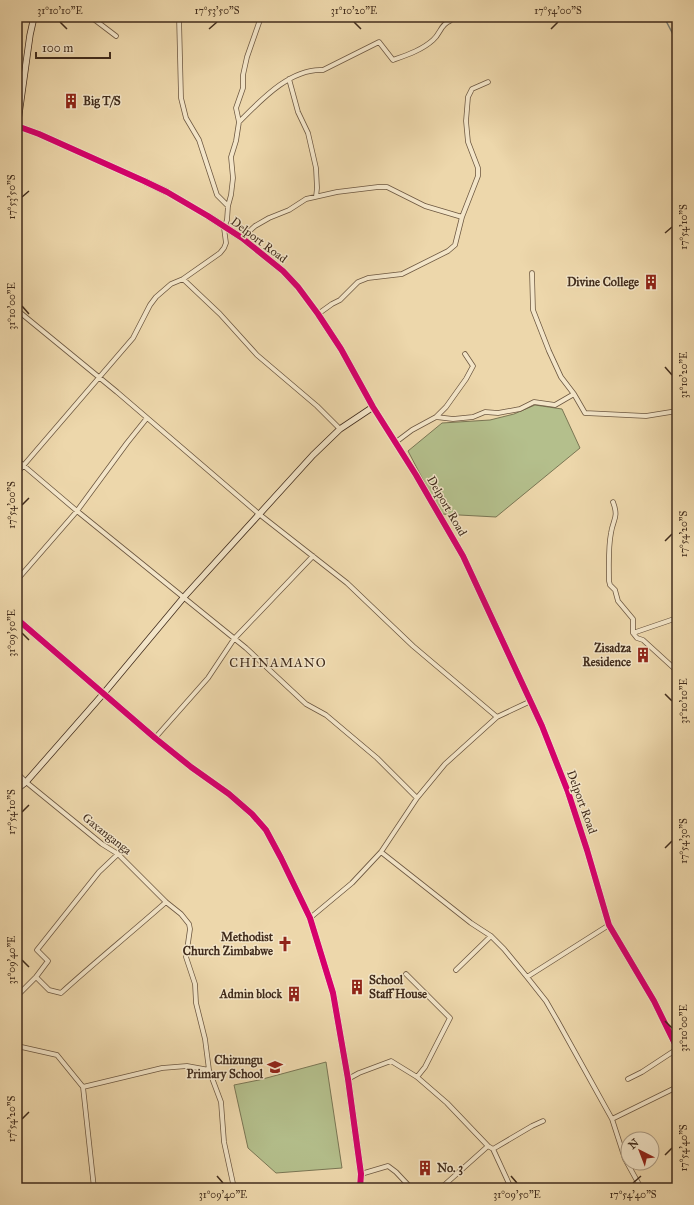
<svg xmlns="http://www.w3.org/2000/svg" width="694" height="1205" font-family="'IM FELL Great Primer',serif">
<rect width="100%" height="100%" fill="#edd7ab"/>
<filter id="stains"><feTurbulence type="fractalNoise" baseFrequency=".005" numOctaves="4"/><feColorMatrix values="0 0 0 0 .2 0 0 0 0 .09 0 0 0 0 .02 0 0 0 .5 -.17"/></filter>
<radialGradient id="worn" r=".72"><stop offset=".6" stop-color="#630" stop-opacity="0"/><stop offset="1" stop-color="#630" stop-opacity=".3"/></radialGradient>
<path fill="#b4bf8c" stroke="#7a7654" d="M 535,405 L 562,409 L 580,448 L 496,517 L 441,514 L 408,451 L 442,423 L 490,420 L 514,414 Z
M 326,1062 L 342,1168 L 276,1173 L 248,1148 L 234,1085 L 259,1080 Z"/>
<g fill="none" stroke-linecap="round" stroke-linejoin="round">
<path stroke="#787f77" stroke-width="1.5" d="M 664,17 L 677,42"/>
<defs>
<path id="street" d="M 91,17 L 116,36
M 179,17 L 181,98 L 186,118 L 199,140 L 217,195 L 228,206
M 289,79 L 298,112 L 308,133 L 316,168 L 317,188 L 316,197
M 239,122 C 260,101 290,68 323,70 L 379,42 L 393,60 C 407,55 422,50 433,40 C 441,33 440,25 450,21
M 242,238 L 255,226 L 269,218 L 289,210 L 306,199 L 337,192 L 378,187 L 387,187 L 425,206 L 462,217
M 532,273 L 533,310 L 549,351 L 561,377 L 574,394 L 585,413 L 646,416 L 677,411
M 183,279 L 220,314 L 257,355 L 317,406 L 340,429
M 17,310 L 117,392 L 259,514 L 347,583 L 413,646 L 497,717
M 318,314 L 332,304 L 340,300 L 358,282 L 368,278 L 402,274 L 448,251 L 455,245 L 462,217 L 478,176 L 478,168 L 468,142 L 466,121 L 468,97 L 472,89 L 488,82
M 436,417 L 453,419 L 473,417 L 485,412 L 498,413 L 520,409 L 534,402 L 555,405 L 574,394
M 396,442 L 412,430 L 436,417 L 446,407 L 466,379 L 473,366 L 465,354
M 17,460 L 77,511 L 246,648 L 306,704 L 326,715 L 377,758 L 417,798
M 17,473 L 133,338 L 150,305 L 156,297 L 171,284 L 183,279 L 220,253 L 224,248 L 226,243 L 224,228 L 227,220 L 228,206 L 231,195 L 233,178 L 231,157 L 236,141 L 239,122 L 236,108 L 243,88 L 243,75 L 247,57 L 261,17
M 613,502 C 619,518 613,519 611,533 C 608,548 609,565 609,581 L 610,585 L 615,590 L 618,601 L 633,619 L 633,633 L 637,638 L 643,640 L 677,671
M 17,580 L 77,511 L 127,443 L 147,418
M 633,633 L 677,618
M 155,738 L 208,678 L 234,639 L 313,556
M 17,773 L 26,782 L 102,844 L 118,854 L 166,902 L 181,914 L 189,924 L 190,929 L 186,957 L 195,984 L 196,1003 L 205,1039 L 209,1070
M 381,852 L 471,923 L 491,936 L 504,949 L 527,977 L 546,1001 L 557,1020 L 612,1119 L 625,1159 L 641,1188
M 310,918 L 352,883 L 381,852 L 417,798 L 445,764 L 497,717 L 531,701
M 456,970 L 491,936
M 406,974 L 450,1018 L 425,1067 L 417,1077
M 36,977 L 49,990 L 61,993 C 95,962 131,933 166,902
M 527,977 L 609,925
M 17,996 L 36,977 L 48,961 L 37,950 L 99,872 L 118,854
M 670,1035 L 677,1031
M 17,1046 L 57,1055 L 83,1087 L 94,1188
M 348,1079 L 359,1073 L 391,1061 L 417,1077 L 447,1103 L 488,1146 L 493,1149 L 511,1188
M 628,1079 L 642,1072 L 677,1049
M 83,1087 L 162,1068 L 187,1066 L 209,1070 L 221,1102 L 224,1142 L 234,1188
M 612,1119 L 677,1087
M 493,1149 L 532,1126 L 543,1121
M 361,1174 L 388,1166 L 396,1172 L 411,1188
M 441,1188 L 488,1146"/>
<path id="secondary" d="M 17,126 L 39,134 L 144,181 L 167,192 L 208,216 L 242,238 L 283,271 L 298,287 L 318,314 L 341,349 L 373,407 L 416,475 L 463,556 L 542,726 L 568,792 L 587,850 L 609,925 L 654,1001 L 677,1048
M 17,128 L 30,35 L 34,17
M 17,619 L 155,738 L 191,767 L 229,794 L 252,814 L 266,830 L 281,858 L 310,918 L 333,993 L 348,1079 L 361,1174 L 360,1188
M 17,789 L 26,782 L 104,693 L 184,597 L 313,455 L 340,429 L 373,407"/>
</defs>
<use href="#street" stroke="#6c5740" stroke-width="5.5"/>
<use href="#secondary" stroke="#412c1c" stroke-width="7"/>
<use href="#street" stroke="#f3e5c8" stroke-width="4"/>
<use href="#secondary" stroke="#f3e5c8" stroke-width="5.5"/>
<defs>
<path id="cycleway" d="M 17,126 L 39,134 L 144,181 L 167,192 L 208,216 L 242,238 L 283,271 L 298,287 L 318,314 L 341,349 L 373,407 L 416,475 L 463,556 L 542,726 L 568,792 L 587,850 L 609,925 L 654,1001 L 677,1048
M 17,619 L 155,738 L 191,767 L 229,794 L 252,814 L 266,830 L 281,858 L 310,918 L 333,993 L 348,1079 L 361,1174 L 360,1188"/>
</defs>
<use href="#cycleway" stroke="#f3e5c8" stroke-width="8"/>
<use href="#cycleway" stroke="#d6006c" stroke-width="6"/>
</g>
<path fill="none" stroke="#412c1c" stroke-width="1.5" d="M 60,22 L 67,29M 354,22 L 361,29M 209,29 L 217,22M 551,29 L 558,22M 22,197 L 29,191M 665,233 L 672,227M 22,306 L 29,314M 665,367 L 672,375M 22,505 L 29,498M 665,541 L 672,534M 22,633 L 29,640M 665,694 L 672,701M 22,812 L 29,805M 665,848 L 672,841M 22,960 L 29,967M 665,1021 L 672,1028M 22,1119 L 29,1112M 665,1155 L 672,1148M 217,1176 L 223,1183M 511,1176 L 517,1183M 633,1183 L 641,1176"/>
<defs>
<symbol id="building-bare" viewBox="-9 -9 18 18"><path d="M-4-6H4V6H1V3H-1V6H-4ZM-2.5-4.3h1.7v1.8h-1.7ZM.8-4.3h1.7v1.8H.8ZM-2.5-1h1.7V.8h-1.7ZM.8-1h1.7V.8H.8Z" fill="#8f2418" stroke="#f3e5c8" stroke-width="2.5" paint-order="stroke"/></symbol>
<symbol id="church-bare" viewBox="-9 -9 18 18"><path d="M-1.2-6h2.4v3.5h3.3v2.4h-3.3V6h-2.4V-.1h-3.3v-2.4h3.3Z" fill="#8f2418" stroke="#f3e5c8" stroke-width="2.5" paint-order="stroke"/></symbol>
<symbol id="school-bare" viewBox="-9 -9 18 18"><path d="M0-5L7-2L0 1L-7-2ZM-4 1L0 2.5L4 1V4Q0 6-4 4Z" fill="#8f2418" stroke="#f3e5c8" stroke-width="2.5" paint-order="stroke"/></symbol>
</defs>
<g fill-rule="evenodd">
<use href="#building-bare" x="60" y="90" width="22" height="22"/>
<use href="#building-bare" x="640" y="271" width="22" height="22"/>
<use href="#building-bare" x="632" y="644" width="22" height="22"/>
<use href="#church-bare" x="274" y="933" width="22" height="22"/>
<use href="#building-bare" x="346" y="976" width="22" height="22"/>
<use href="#building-bare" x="283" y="983" width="22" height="22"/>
<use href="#school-bare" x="264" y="1056" width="22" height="22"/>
<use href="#building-bare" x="414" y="1157" width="22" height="22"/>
</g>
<g text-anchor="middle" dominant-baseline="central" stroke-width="3" stroke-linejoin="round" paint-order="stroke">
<g font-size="12" font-weight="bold" fill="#412c1c" stroke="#f3e5c8" text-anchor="end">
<text x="83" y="101" text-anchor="start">Big T/S</text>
<text x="639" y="282">Divine College</text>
<text x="631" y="648">Zisadza<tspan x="631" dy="14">Residence</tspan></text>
<text x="273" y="937">Methodist<tspan x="273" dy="14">Church Zimbabwe</tspan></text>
<text x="369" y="980" text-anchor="start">School<tspan x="369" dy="14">Staff House</tspan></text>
<text x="282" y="994">Admin block</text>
<text x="263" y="1060">Chizungu<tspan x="263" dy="14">Primary School</tspan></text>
<text x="437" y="1168" text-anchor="start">No. 3</text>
</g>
<g font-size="12" fill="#412c1c" stroke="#f3e5c8">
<text transform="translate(259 240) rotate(37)">Delport Road</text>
<text transform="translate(447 506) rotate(60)">Delport Road</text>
<text transform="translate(582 802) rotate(70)">Delport Road</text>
<text transform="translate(107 834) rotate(38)">Gaxanganga</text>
</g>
<g font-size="13" letter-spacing="1" fill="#412c1c" stroke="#f3e5c8">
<text x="278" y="663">CHINAMANO</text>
</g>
</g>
<rect width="694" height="1205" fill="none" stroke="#edd7ab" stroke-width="44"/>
<g transform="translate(640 1151) rotate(318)"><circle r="19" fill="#f3e5c8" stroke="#ac9b83"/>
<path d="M0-3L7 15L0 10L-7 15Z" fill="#8f2418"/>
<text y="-6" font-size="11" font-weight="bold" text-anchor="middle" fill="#412c1c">N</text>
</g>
<path d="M36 52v6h74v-6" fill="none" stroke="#412c1c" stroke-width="2"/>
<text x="42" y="52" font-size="12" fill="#412c1c" stroke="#f3e5c8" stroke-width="3" paint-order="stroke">100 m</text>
<rect x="22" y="22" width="650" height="1161" fill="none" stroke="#412c1c" stroke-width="1.5"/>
<g font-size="10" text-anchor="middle" fill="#412c1c">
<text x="60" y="14">31°10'10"E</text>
<text x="217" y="14">17°53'50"S</text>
<text x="354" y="14">31°10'20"E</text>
<text x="558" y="14">17°54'00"S</text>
<text transform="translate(11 197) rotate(-90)" y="4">17°53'50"S</text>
<text transform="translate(683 227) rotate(-90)" y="4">17°54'10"S</text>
<text transform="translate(11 306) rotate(-90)" y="4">31°10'00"E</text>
<text transform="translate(683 375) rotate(-90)" y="4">31°10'20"E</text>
<text transform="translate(11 505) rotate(-90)" y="4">17°54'00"S</text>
<text transform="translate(683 534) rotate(-90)" y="4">17°54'20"S</text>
<text transform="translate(11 633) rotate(-90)" y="4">31°09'50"E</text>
<text transform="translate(683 701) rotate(-90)" y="4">31°10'10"E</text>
<text transform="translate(11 812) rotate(-90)" y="4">17°54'10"S</text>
<text transform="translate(683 841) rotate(-90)" y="4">17°54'30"S</text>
<text transform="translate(11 960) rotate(-90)" y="4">31°09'40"E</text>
<text transform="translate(683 1028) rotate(-90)" y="4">31°10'00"E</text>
<text transform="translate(11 1119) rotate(-90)" y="4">17°54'20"S</text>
<text transform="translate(683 1148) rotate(-90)" y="4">17°54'40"S</text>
<text x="223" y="1198">31°09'40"E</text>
<text x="517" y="1198">31°09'50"E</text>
<text x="633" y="1198">17°54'40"S</text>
</g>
<rect width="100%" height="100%" filter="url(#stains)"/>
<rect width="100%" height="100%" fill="url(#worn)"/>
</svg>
